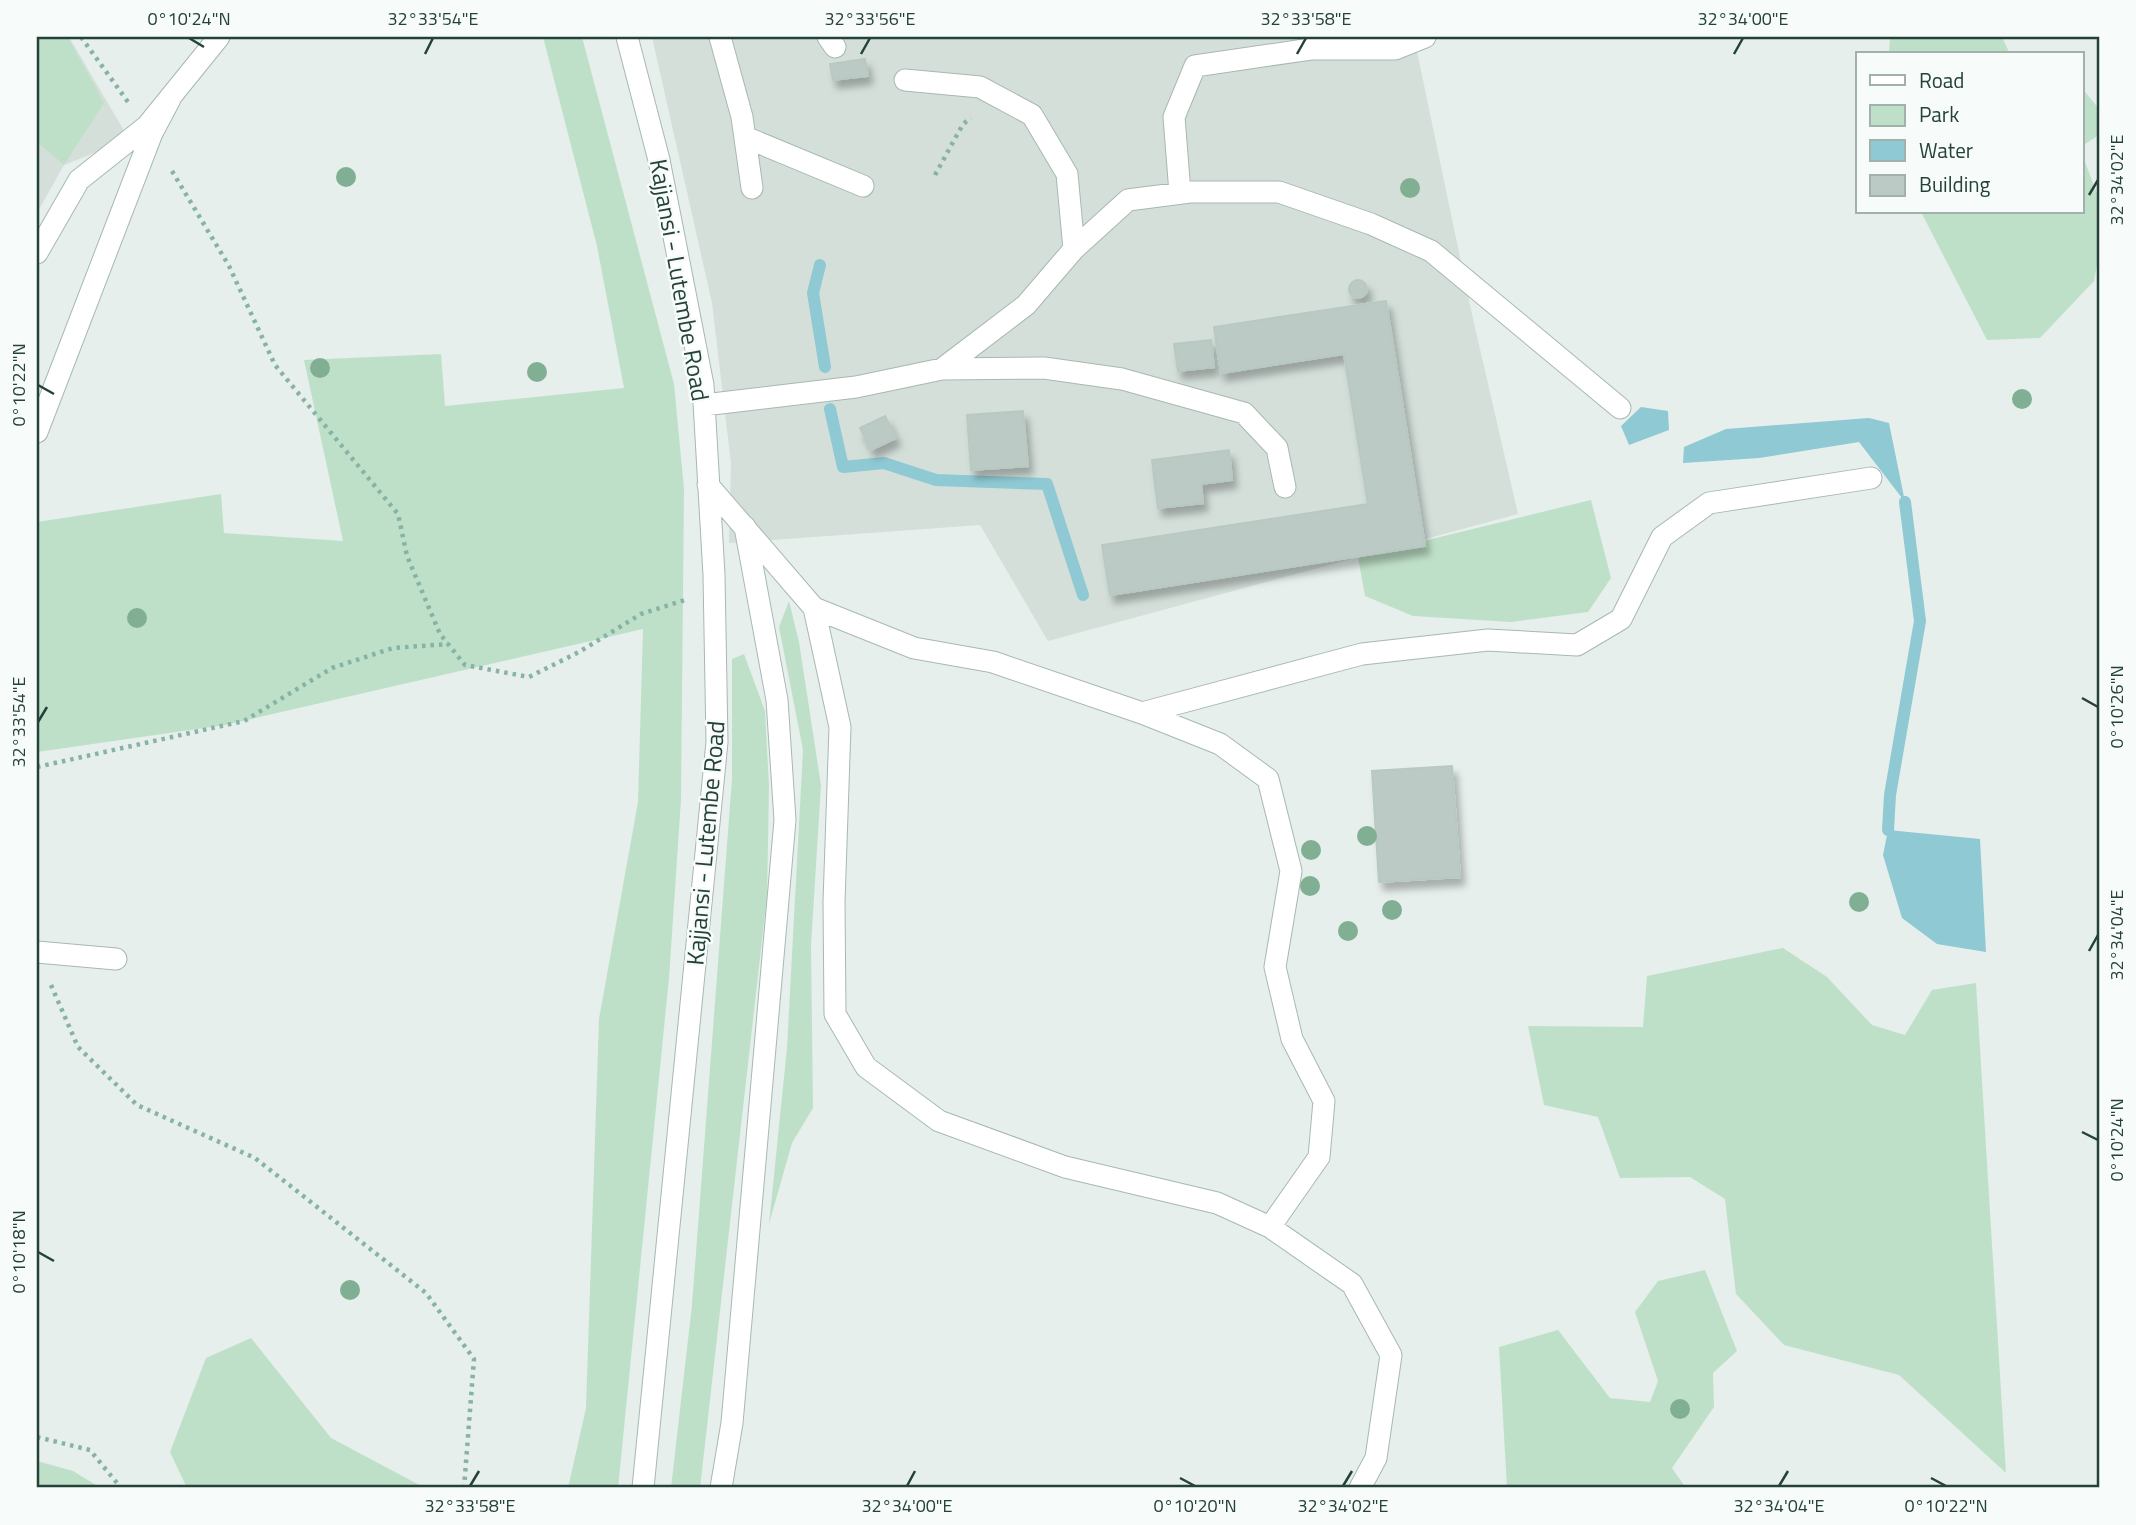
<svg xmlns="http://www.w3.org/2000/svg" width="2136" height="1525" font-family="'Titillium Web',sans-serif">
<defs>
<filter id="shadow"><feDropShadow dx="4.5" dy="8" stdDeviation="3.5" flood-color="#0004"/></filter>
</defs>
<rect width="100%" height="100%" fill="#e6efeb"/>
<path fill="#d4dfda" d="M 37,37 L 69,37 L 129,139 L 64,165 L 37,213 Z
M 652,37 L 1414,37 L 1471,310 L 1518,514 L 1048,641 L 980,525 L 729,543 L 731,464 L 712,303 Z"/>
<path fill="#bfe0c8" d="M 37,37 L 68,37 L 104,103 L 64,165 L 37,142 Z
M 543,37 L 582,37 L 674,384 L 684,489 L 681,800 L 669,978 L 618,1488 L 568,1488 L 586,1408 L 599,1019 L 638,802 L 643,629 L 225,725 L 37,752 L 37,522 L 221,494 L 224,533 L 343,541 L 304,360 L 441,354 L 445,406 L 624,388 L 597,246 Z
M 1890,37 L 2002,37 L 2010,54 L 1889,54 Z
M 2082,88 L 2099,109 L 2099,135 L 2082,146 Z
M 2082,154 L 2099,199 L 2099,254 L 2094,281 L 2040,338 L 1987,340 L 1921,212 L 2082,212 Z
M 1591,500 L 1611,578 L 1588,612 L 1511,622 L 1413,616 L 1365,596 L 1358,557 Z
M 789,601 L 799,642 L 821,785 L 811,945 L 813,1108 L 792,1143 L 769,1224 L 787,1048 L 803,750 L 779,627 Z
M 744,654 L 765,711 L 769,786 L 767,896 L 700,1488 L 671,1488 L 692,1305 L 732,779 L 732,659 Z
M 1783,948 L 1827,977 L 1872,1025 L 1905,1035 L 1932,990 L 1976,983 L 2006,1473 L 1899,1375 L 1784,1345 L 1736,1294 L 1725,1199 L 1690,1177 L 1620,1178 L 1598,1117 L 1544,1105 L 1528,1026 L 1643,1027 L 1647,976 Z
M 1705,1270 L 1737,1351 L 1713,1373 L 1714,1407 L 1672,1468 L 1686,1488 L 1507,1488 L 1499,1347 L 1558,1330 L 1610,1398 L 1650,1402 L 1658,1381 L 1635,1312 L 1658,1281 Z
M 251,1338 L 331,1438 L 425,1488 L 187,1488 L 170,1452 L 206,1358 Z
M 37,1461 L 73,1471 L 101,1488 L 37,1488 Z"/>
<path fill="#8ec9d4" d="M 1641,407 L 1668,411 L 1669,430 L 1629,445 L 1621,426 Z
M 1869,418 L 1889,423 L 1905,502 L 1859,442 L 1759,458 L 1683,463 L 1684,447 L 1726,429 Z
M 1888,830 L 1980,839 L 1986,952 L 1937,944 L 1902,918 L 1883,855 Z"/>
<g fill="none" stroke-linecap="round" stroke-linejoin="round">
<path stroke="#8ec9d4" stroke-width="12" d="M 820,265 L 813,293 L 825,367
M 830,409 L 843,467 L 884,463 L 936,480 L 1047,484 L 1083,595
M 1888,830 L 1890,795 L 1920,621 L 1905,502"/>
</g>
<path fill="#bbcac4" stroke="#b8c9c2" stroke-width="2" filter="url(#shadow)" d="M 865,59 L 868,76 L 833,80 L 830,64 Z
M1349 289a9 9 0 1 1 18 0a9 9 0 1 1-18 0Z
M 1386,301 L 1425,546 L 1110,595 L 1102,545 L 1368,504 L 1344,354 L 1221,373 L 1214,327 Z
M 1211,340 L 1214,367 L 1178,371 L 1174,344 Z
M 1023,411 L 1028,466 L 971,470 L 967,415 Z
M 885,416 L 896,438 L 871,450 L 860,428 Z
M 1229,450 L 1232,480 L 1201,484 L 1203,503 L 1158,508 L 1152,460 Z
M 1452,766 L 1460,877 L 1379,882 L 1372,771 Z"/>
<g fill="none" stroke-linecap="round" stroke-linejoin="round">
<defs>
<path id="minor" d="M 627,37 L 659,160 L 703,385 L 714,575 L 717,742 L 643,1488
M 720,37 L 742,117 L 752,188
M 828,37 L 835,47
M 905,80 L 980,87 L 1032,115 L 1067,174 L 1074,249 L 1026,305 L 942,369
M 745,137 L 863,186
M 1180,193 L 1174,117 L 1195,66 L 1311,49 L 1395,49 L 1425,37
M 1074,249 L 1128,200 L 1190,192 L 1279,192 L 1371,224 L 1431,251 L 1620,408
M 37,253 L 79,180 L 147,126 L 219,37
M 704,405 L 856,387 L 942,369 L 1044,368 L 1122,379 L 1244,413 L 1277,448 L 1285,487
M 37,432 L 152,133 L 170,99
M 708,485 L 814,608 L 914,648 L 993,662 L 1142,713 L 1220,744 L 1268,779 L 1291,871 L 1275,967 L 1292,1039 L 1324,1101 L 1319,1157 L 1270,1227
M 814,608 L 840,727 L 834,902 L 835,1014 L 866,1067 L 939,1121 L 1065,1167 L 1217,1203 L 1270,1227 L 1352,1284 L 1391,1355 L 1376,1458 L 1360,1488
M 1142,713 L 1362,654 L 1488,640 L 1577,645 L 1621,619 L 1662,537 L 1709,503 L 1871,478
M 37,952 L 116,959
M 721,1488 L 732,1423 L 785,820 L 777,700 L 745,527"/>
</defs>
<use href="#minor" stroke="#a8b8b2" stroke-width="23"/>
<path stroke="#86b3a5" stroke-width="4.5" stroke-dasharray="3.5 5" stroke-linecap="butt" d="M 81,37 L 128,102
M 172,171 L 229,266 L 275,365 L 398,514 L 407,556 L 440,634 L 465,665 L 529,677 L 579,652 L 641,614 L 685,600
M 935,175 L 963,124 L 971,118
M 37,767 L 244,721 L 332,668 L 393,648 L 448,644
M 51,985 L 78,1047 L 137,1105 L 255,1158 L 426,1293 L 474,1359 L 464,1488
M 37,1437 L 90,1450 L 121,1488"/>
<use href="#minor" stroke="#fff" stroke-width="21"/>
</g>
<g fill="#80af93">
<circle cx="346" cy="177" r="10"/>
<circle cx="1410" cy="188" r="10"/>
<circle cx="320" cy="368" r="10"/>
<circle cx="537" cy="372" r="10"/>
<circle cx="2022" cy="399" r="10"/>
<circle cx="137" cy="618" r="10"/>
<circle cx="1367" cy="836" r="10"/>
<circle cx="1311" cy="850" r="10"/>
<circle cx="1310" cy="886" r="10"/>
<circle cx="1859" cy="902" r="10"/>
<circle cx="1392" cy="910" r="10"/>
<circle cx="1348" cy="931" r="10"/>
<circle cx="350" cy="1290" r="10"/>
<circle cx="1680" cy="1409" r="10"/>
</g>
<path fill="none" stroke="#24423a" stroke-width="2.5" d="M 189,38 L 204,47M 425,54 L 433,38M 861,54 L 870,38M 1297,54 L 1306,38M 1734,54 L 1743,38M 2089,195 L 2098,180M 38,385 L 54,394M 2082,698 L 2098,707M 38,722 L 47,707M 2089,951 L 2098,935M 2082,1132 L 2098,1140M 38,1252 L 54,1261M 1180,1478 L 1195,1486M 1931,1478 L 1946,1486M 470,1486 L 479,1471M 907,1486 L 915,1471M 1343,1486 L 1352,1471M 1779,1486 L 1788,1471"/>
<g text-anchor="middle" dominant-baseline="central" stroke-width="5" stroke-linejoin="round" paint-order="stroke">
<g font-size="24" fill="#24423a" stroke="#f7fbf9">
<text transform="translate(680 280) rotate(80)">Kajjansi - Lutembe Road</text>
<text transform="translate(705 843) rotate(-85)">Kajjansi - Lutembe Road</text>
</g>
</g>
<rect width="2136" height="1525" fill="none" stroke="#f7fbf9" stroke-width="77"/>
<rect x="1856" y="52" width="228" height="161" fill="#f7fbf9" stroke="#a3b1ad" stroke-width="2"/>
<rect x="1870" y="75" width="35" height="10" fill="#ffffff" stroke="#a3b1ad" stroke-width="2"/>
<text x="1919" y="88" font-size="21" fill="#24423a">Road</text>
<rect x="1870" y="105" width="35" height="21" fill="#bfe0c8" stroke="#a3b1ad" stroke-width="2"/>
<text x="1919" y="122" font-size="21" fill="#24423a">Park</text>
<rect x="1870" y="140" width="35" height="21" fill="#8ec9d4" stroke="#a3b1ad" stroke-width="2"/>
<text x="1919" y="158" font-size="21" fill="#24423a">Water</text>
<rect x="1870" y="175" width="35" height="21" fill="#bbcac4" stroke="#a3b1ad" stroke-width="2"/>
<text x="1919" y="192" font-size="21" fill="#24423a">Building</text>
<rect x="38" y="38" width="2060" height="1448" fill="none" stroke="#24423a" stroke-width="2.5"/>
<g font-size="18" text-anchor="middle" fill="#24423a">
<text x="189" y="25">0°10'24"N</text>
<text x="433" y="25">32°33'54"E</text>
<text x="870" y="25">32°33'56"E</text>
<text x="1306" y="25">32°33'58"E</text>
<text x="1743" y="25">32°34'00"E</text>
<text transform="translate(2117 180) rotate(-90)" y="6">32°34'02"E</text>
<text transform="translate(19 385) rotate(-90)" y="6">0°10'22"N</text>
<text transform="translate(2117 707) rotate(-90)" y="6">0°10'26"N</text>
<text transform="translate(19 722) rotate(-90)" y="6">32°33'54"E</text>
<text transform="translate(2117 935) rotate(-90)" y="6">32°34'04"E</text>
<text transform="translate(2117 1140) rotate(-90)" y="6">0°10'24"N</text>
<text transform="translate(19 1252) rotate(-90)" y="6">0°10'18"N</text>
<text x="470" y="1512">32°33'58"E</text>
<text x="907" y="1512">32°34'00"E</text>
<text x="1195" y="1512">0°10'20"N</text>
<text x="1343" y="1512">32°34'02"E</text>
<text x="1779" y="1512">32°34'04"E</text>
<text x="1946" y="1512">0°10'22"N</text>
</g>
</svg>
